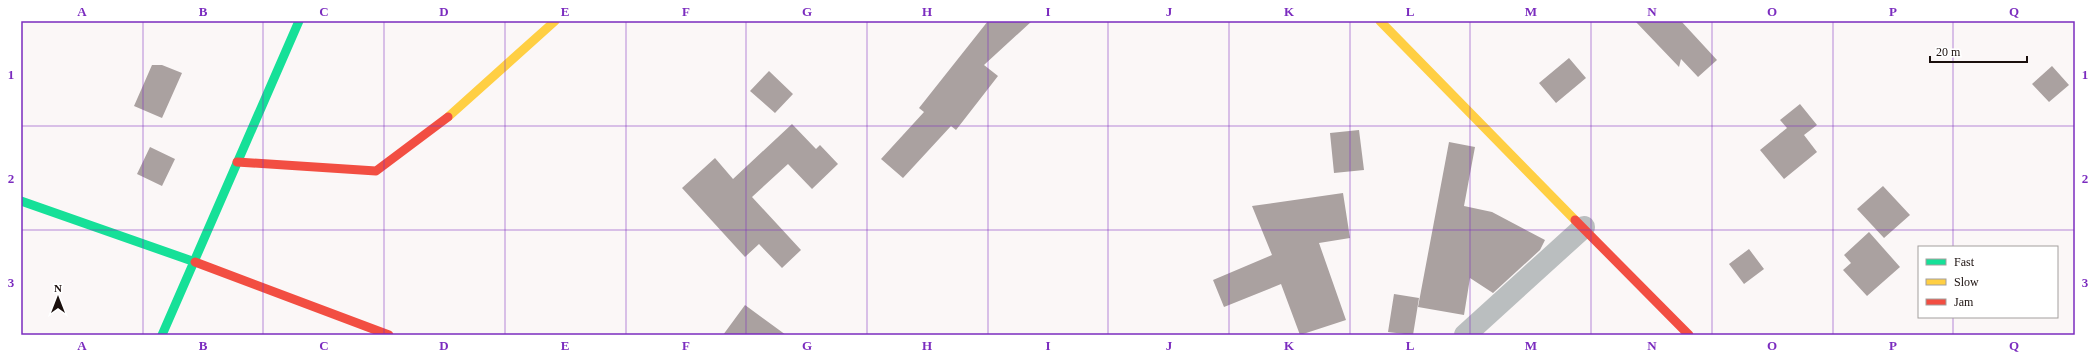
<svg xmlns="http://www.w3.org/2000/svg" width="2096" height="356" font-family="Georgia,serif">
<rect width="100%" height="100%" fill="#fbf7f7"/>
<path fill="#aaa1a0" d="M 988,21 L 1032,21 L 984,65 L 998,76 L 956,130 L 951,126 L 903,178 L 881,159 L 924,112 L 919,108 Z
M 1635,21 L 1681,21 L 1717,60 L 1698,77 L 1681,59 L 1679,67 Z
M 1569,58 L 1586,78 L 1556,103 L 1539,83 Z
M 152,65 L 162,65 L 182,73 L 162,118 L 134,106 Z
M 2052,66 L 2069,85 L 2049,102 L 2032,84 Z
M 769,71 L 793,94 L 775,113 L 750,91 Z
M 1800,104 L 1817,125 L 1804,135 L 1817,152 L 1784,179 L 1760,150 L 1787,128 L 1780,120 Z
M 792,124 L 816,149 L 820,145 L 838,164 L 812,189 L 788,164 L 752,197 L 801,250 L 782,268 L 759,244 L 745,257 L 682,188 L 715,158 L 733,179 Z
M 1359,130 L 1364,170 L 1334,173 L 1330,133 Z
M 1449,142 L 1475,147 L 1464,206 L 1492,212 L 1545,240 L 1540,250 L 1493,293 L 1470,278 L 1464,315 L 1418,307 Z
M 150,147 L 175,159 L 162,186 L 137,174 Z
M 1883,186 L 1910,215 L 1884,238 L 1857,209 Z
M 1343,193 L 1350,238 L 1319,243 L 1346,320 L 1300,335 L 1281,284 L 1224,307 L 1213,280 L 1272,255 L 1252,206 Z
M 1869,232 L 1900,267 L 1867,296 L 1843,270 L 1851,263 L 1844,255 Z
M 1749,249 L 1764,269 L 1744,284 L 1729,264 Z
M 1394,294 L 1419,298 L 1413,335 L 1388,332 Z
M 745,305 L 786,335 L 723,335 Z"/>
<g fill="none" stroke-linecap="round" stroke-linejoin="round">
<path stroke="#babebf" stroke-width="22" d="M 1465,335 L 1584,227"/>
<path stroke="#16e098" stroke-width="9" d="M 21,201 L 195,262
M 162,335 L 299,21"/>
<path stroke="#ffcf43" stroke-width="9" d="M 1380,21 L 1575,220
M 448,117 L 555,21"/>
<path stroke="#f24e42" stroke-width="9" d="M 237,162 L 376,171 L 448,117
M 1575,220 L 1689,335
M 195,262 L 389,335"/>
</g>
<path fill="none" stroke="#7b2cbf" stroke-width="1" stroke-opacity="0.55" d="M 143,21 L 143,335M 263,21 L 263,335M 384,21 L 384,335M 505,21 L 505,335M 626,21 L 626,335M 746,21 L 746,335M 867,21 L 867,335M 988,21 L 988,335M 1108,21 L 1108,335M 1229,21 L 1229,335M 1350,21 L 1350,335M 1470,21 L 1470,335M 1591,21 L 1591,335M 1712,21 L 1712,335M 1833,21 L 1833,335M 1953,21 L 1953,247M 21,126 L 2075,126M 21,230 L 2075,230M 1953,317 L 1953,335"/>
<rect width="2096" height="356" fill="none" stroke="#ffffff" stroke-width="44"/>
<rect x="1918" y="246" width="140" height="72" fill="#ffffff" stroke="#a39f9e"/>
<rect x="1926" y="259" width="20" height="6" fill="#16e098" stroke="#a39f9e"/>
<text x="1954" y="266" font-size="12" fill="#1a0f0d">Fast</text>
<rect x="1926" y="279" width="20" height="6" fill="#ffcf43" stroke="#a39f9e"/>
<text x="1954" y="286" font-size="12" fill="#1a0f0d">Slow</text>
<rect x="1926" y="299" width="20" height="6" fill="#f24e42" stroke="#a39f9e"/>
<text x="1954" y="306" font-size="12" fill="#1a0f0d">Jam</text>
<g transform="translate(58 298)" stroke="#ffffff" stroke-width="3" paint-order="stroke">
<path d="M0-3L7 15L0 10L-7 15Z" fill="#1a0f0d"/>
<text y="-6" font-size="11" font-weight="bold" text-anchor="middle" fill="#1a0f0d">N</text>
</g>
<path d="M1930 56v6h97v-6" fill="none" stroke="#1a0f0d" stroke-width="2"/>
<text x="1936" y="56" font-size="12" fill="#1a0f0d" stroke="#ffffff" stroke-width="3" paint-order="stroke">20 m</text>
<rect x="22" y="22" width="2052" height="312" fill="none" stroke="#7b2cbf" stroke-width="1.5"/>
<g font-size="13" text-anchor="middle" font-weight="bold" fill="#7b2cbf">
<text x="82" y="16">A</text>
<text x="203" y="16">B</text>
<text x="324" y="16">C</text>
<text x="444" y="16">D</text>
<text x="565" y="16">E</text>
<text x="686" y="16">F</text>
<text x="807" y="16">G</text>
<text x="927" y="16">H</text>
<text x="1048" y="16">I</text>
<text x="1169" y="16">J</text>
<text x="1289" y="16">K</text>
<text x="1410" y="16">L</text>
<text x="1531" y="16">M</text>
<text x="1652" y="16">N</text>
<text x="1772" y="16">O</text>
<text x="1893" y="16">P</text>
<text x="2014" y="16">Q</text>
<text x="11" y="79">1</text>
<text x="2085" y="79">1</text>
<text x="11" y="183">2</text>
<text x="2085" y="183">2</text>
<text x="11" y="287">3</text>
<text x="2085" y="287">3</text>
<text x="82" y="350">A</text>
<text x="203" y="350">B</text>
<text x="324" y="350">C</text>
<text x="444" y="350">D</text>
<text x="565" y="350">E</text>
<text x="686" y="350">F</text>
<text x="807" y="350">G</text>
<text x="927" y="350">H</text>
<text x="1048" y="350">I</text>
<text x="1169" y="350">J</text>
<text x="1289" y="350">K</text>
<text x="1410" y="350">L</text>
<text x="1531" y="350">M</text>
<text x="1652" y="350">N</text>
<text x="1772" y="350">O</text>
<text x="1893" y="350">P</text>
<text x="2014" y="350">Q</text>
</g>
</svg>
